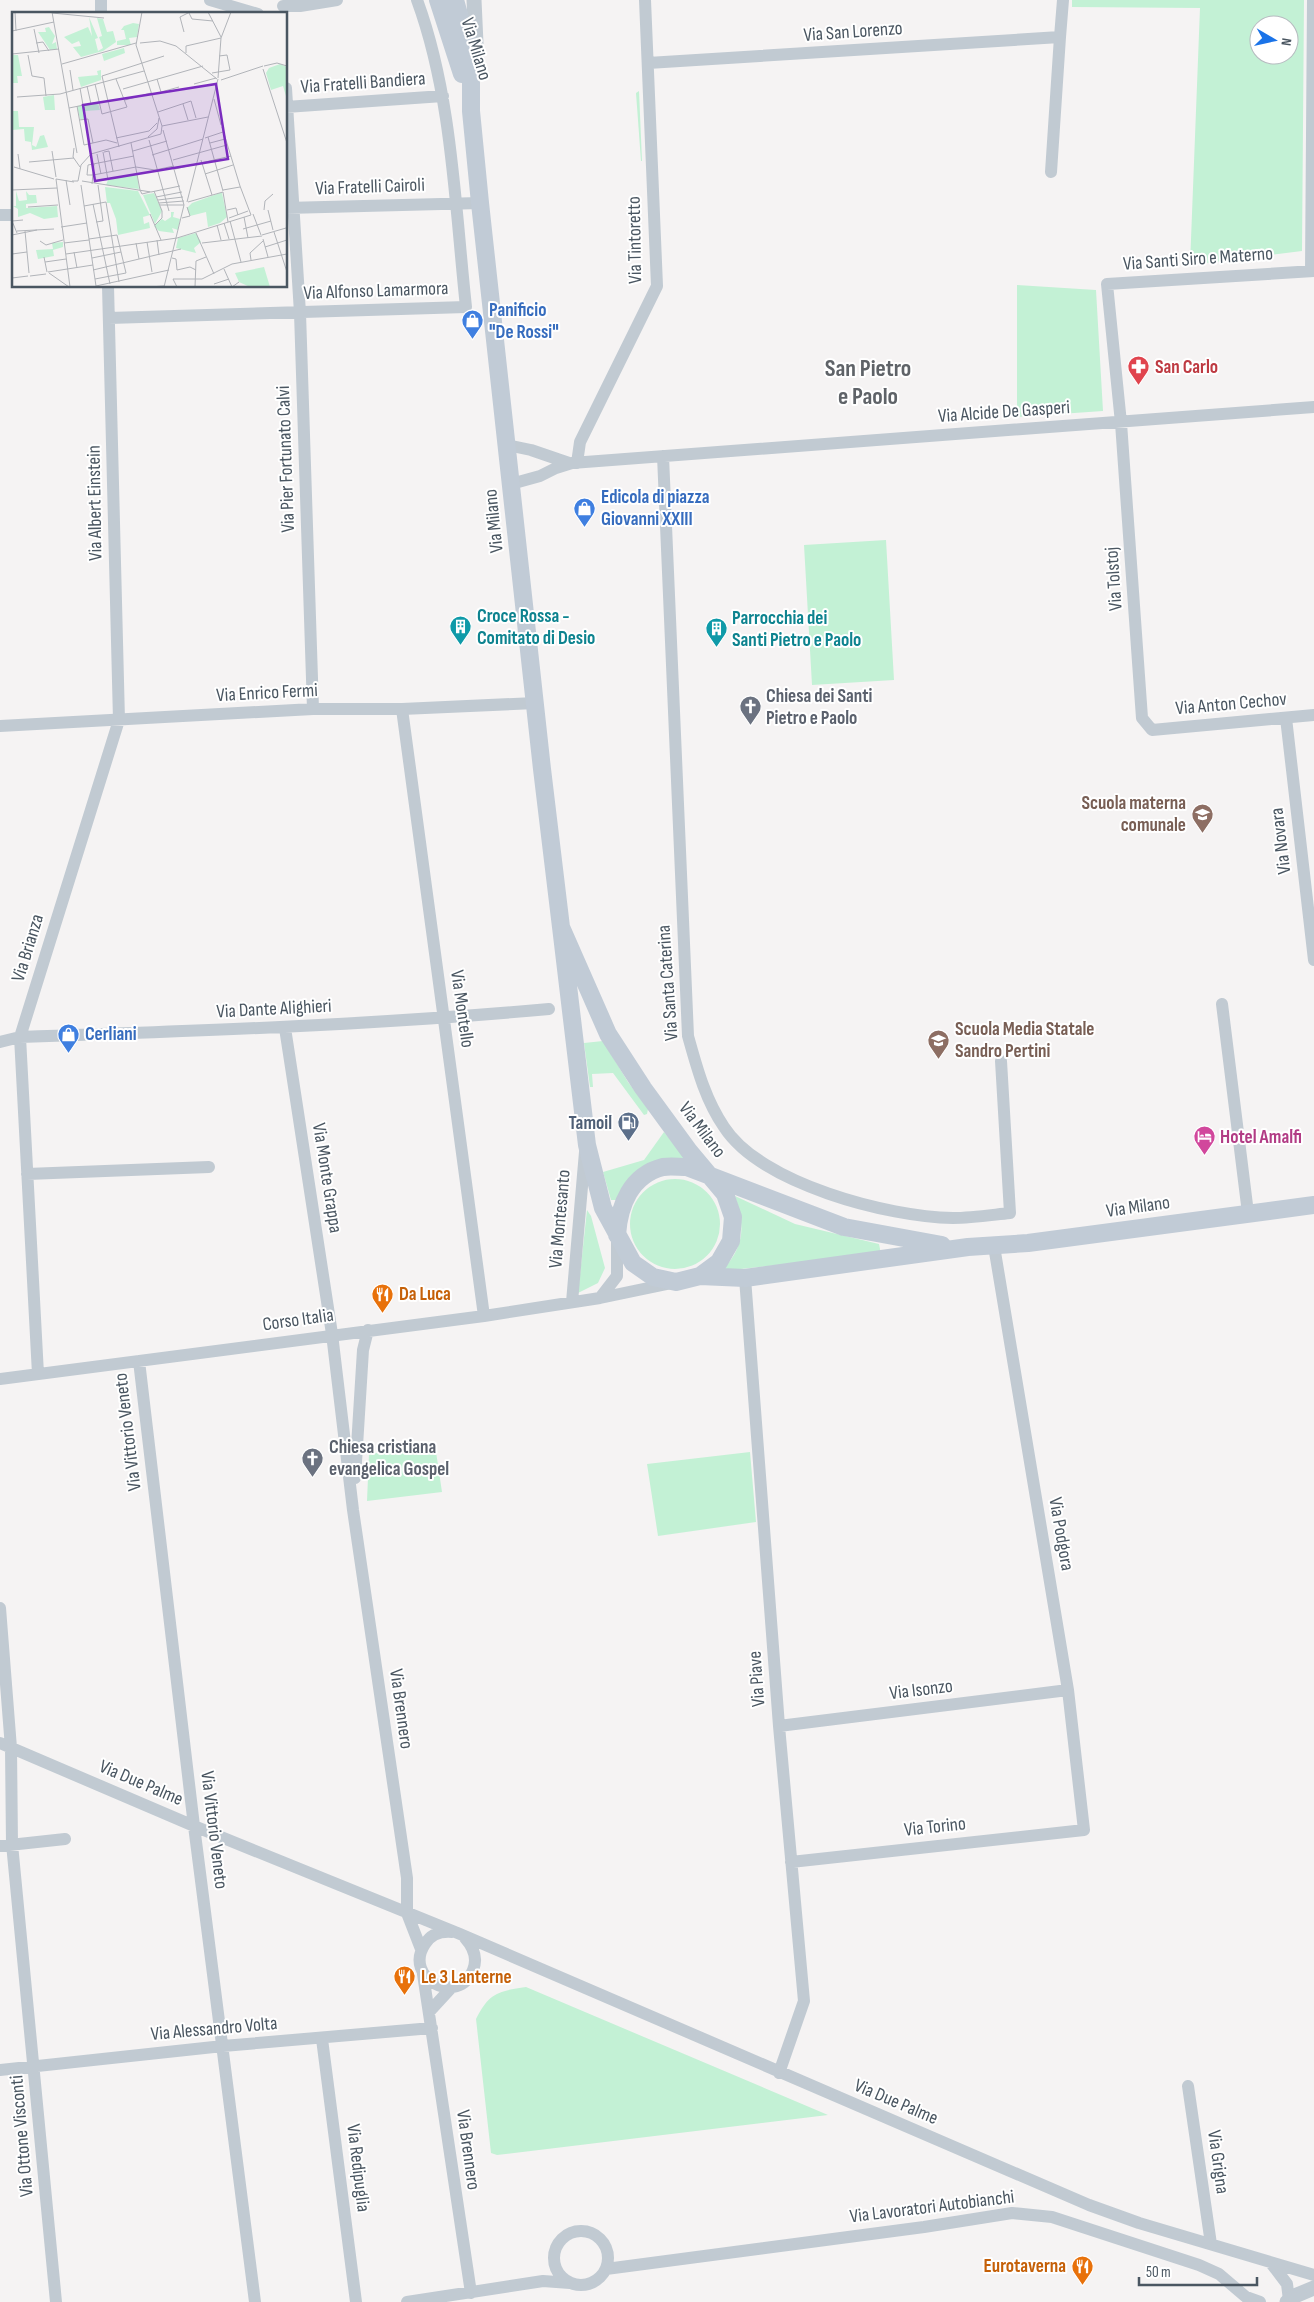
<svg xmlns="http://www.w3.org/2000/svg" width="1314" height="2302" font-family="'Sofia Sans Condensed',sans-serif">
<rect width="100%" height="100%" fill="#f5f3f3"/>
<path fill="#c3f1d5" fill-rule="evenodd" d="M 1072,0 L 1304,0 L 1302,251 L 1190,265 L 1200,8 L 1072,7 ZM 1259,25 L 1289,25 L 1289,55 L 1259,55 Z
M 639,91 L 642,161 L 641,161 L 636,93 Z
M 1017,285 L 1096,290 L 1103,411 L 1017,417 Z
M 886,540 L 894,680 L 812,685 L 804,545 Z
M 603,1041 L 628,1082 L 648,1109 L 647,1114 L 644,1115 L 613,1073 L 592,1074 L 593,1087 L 590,1087 L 584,1043 Z
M 664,1132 L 686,1159 L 616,1200 L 611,1200 L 603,1172 L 644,1160 Z
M630 1224a45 45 0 1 1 90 0a45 45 0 1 1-90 0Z
M 735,1196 L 795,1224 L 879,1244 L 881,1254 L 722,1271 C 745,1245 745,1228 735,1196 Z
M 587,1210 L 591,1216 L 605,1268 L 598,1283 L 578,1293 Z
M 435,1445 L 442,1492 L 367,1501 L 369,1454 Z
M 750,1452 L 756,1522 L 658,1536 L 647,1464 Z
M 526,1987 L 828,2115 L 497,2155 L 491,2153 L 476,2019 C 489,1993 498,1991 526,1987 Z"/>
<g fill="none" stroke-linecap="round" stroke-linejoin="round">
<path stroke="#c1cad2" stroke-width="12" d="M 101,0 L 101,14
M 210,0 L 258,14
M 283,6 L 300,6 L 337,0
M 648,63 L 1060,37 L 1063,0
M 286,88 L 300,313 L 313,709
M 286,107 L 443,96
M 1051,172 L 1060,37
M 286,208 L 480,203
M 0,215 L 14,215
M 1311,271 L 1313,0
M 1314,271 L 1107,284 L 1121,423 L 1142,718 L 1152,730 L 1314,715
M 109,318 L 466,307 C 455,206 452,95 417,0
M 507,445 L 531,450 L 569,463
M 663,456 L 688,1036 C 697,1068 705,1099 724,1127 C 761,1184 888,1217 953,1218 C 972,1218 991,1215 1010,1213 L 1001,1061
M 577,463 L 580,442 L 657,286 L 645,0
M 511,484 L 540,476 L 556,468 L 572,463 L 1314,407
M 402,709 L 484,1316
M 1286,718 L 1314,960
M 0,726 L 313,709 L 402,709 L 535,703
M 1222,1004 L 1248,1213
M 285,1028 L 332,1334 L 353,1510 L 407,1878 L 407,1913 L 421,1949
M 0,1042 L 20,1037 C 197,1031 373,1025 549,1009
M 27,1174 L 209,1167
M 745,1278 L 779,1726 L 804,2001 L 779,2073
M 600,1298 L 617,1276 L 617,1236
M 572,1302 L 585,1152
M 139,1361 L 194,1826 L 255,2302
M 38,1374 L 20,1037 L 119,720 L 108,286
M 0,1379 L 484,1316 L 600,1298 L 672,1283
M 355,1478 L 363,1350 L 368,1330
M 0,1608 L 11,1748 L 12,1844 L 56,2302
M 779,1726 L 1068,1690
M 0,1743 L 194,1826 L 460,1934 L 1089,2205 L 1139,2223 L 1314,2275
M 0,1846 L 65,1839
M 791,1862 L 1084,1830 L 1068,1690 L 994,1246
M 452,1932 C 441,1931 431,1934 425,1944 C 402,1978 459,2007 473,1970 C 478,1958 474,1948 465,1938
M 423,1974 L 471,2293
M 429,2012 L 452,1987
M 322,2039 L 356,2302
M 0,2070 L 223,2046 L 432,2028
M 1188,2086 L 1211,2244
M554 2258a27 27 0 1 1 54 0a27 27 0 1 1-54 0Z
M 1271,2263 L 1287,2284 L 1289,2300
M 606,2269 L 924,2227 L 1012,2213 L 1052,2217 L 1199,2265 L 1219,2274 L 1246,2297 L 1260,2302
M 407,2302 L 543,2281 L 570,2283"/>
<path stroke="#c1cad2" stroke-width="15" d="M 474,0 L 477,65
M 1287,2302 L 1297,2295 L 1314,2288"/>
<path stroke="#c1cbd6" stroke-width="18" d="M 438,0 L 462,74
M 455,0 L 471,58 L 471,111 L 480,203 L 542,769 L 561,927 L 587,1145 L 603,1208 L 633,1263 L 653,1277 L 676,1282 L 700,1276 L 719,1262 L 731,1241 L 733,1217 L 725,1194 L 689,1151 L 643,1088 L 608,1034 L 561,927
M 617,1235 C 619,1205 631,1175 663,1167 C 670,1166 679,1167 687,1167 L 844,1227 L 942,1245
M 700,1276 L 745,1278 L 968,1247 L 1028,1243 L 1314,1205"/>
</g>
<defs>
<symbol id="shop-pin" viewBox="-11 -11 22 30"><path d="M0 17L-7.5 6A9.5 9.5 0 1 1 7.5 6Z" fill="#3f7fe0" stroke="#fff"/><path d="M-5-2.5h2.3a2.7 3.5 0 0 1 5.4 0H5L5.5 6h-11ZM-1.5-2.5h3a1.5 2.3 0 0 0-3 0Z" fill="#fff"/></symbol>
<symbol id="pharmacy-pin" viewBox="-11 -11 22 30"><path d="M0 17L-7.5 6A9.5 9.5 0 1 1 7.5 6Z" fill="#e0444e" stroke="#fff"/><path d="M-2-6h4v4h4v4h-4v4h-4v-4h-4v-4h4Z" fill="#fff"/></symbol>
<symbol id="building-pin" viewBox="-11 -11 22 30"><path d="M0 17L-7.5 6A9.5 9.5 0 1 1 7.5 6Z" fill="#0f9aa8" stroke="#fff"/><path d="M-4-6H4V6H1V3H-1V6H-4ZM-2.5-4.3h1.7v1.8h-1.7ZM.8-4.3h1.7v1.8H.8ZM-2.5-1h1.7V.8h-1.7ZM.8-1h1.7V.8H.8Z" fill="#fff"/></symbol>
<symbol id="church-pin" viewBox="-11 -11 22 30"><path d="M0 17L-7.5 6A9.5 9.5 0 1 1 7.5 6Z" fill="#6b7280" stroke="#fff"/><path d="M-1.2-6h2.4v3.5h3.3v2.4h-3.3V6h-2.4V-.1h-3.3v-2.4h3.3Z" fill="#fff"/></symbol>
<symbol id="school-pin" viewBox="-11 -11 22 30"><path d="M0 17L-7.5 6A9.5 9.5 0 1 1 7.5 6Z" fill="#8d6e63" stroke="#fff"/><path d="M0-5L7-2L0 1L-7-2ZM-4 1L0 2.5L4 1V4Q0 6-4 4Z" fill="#fff"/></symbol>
<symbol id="fuel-pin" viewBox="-11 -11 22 30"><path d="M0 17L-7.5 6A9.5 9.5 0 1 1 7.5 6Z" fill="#5c6f8a" stroke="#fff"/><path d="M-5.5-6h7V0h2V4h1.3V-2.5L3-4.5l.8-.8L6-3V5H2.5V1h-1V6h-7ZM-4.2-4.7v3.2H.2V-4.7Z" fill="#fff"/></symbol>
<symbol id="hotel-pin" viewBox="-11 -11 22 30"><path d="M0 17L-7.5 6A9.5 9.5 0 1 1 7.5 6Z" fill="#d1479c" stroke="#fff"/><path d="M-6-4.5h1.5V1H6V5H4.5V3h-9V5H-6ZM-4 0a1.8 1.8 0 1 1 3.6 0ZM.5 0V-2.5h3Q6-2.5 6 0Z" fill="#fff"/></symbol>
<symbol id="restaurant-pin" viewBox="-11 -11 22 30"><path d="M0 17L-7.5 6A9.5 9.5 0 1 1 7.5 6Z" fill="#e8710a" stroke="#fff"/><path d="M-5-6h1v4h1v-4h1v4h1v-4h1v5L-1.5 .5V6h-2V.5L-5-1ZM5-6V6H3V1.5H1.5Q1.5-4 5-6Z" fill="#fff"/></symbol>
</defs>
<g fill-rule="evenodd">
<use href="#shop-pin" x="460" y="308" width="25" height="34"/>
<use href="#pharmacy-pin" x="1126" y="354" width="25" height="34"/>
<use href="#shop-pin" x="572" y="496" width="25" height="34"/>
<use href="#building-pin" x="448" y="614" width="25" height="34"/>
<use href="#building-pin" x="704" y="616" width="25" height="34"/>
<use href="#church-pin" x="738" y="694" width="25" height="34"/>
<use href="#school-pin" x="1190" y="802" width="25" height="34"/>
<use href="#shop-pin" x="56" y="1022" width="25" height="34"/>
<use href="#school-pin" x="926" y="1028" width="25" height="34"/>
<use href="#fuel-pin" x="616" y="1110" width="25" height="34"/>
<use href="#hotel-pin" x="1192" y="1124" width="25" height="34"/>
<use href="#restaurant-pin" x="370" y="1282" width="25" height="34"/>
<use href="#church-pin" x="300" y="1446" width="25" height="34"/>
<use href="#restaurant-pin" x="392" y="1964" width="25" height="34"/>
<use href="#restaurant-pin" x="1070" y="2254" width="25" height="34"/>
</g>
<g text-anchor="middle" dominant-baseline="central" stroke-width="4" stroke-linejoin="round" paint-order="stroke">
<g font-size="19" fill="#4a5661" stroke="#fff">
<text transform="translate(853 32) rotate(-4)">Via San Lorenzo</text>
<text transform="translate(476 49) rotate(73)">Via Milano</text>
<text transform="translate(363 83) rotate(-4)">Via Fratelli Bandiera</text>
<text transform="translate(370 187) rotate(-2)">Via Fratelli Cairoli</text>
<text transform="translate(635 240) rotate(-91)">Via Tintoretto</text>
<text transform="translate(1198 259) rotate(-4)">Via Santi Siro e Materno</text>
<text transform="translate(376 291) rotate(-2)">Via Alfonso Lamarmora</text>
<text transform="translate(1004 412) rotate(-4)">Via Alcide De Gasperi</text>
<text transform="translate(286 459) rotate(-92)">Via Pier Fortunato Calvi</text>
<text transform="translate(95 503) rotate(-91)">Via Albert Einstein</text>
<text transform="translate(494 521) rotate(-96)">Via Milano</text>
<text transform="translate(1114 579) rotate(-94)">Via Tolstoj</text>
<text transform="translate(267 693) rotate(-3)">Via Enrico Fermi</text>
<text transform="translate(1231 704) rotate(-5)">Via Anton Cechov</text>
<text transform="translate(1281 841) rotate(-97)">Via Novara</text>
<text transform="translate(28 948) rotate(-73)">Via Brianza</text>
<text transform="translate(668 983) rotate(-94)">Via Santa Caterina</text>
<text transform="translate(274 1009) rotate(-3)">Via Dante Alighieri</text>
<text transform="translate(462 1009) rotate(82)">Via Montello</text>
<text transform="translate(702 1130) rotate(53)">Via Milano</text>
<text transform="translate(327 1178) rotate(81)">Via Monte Grappa</text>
<text transform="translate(1138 1207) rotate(-8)">Via Milano</text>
<text transform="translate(560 1219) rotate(-85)">Via Montesanto</text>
<text transform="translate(298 1320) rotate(-8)">Corso Italia</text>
<text transform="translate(128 1432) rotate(-97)">Via Vittorio Veneto</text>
<text transform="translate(1061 1534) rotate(80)">Via Podgora</text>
<text transform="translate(757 1679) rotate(-94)">Via Piave</text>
<text transform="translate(921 1690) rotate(-7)">Via Isonzo</text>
<text transform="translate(401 1709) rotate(82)">Via Brennero</text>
<text transform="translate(141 1783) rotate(23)">Via Due Palme</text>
<text transform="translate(935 1827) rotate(-6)">Via Torino</text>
<text transform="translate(214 1830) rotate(83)">Via Vittorio Veneto</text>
<text transform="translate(214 2029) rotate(-5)">Via Alessandro Volta</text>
<text transform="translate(896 2102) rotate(23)">Via Due Palme</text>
<text transform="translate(22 2136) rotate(-95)">Via Ottone Visconti</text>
<text transform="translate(468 2150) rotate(82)">Via Brennero</text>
<text transform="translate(1218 2162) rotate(82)">Via Grigna</text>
<text transform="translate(358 2168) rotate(83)">Via Redipuglia</text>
<text transform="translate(932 2207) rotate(-7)">Via Lavoratori Autobianchi</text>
</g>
<g font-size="19" font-weight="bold" fill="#366cbe" stroke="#fff" text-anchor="start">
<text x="489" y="310">Panificio<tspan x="489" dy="22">"De Rossi"</tspan></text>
<text x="601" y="497">Edicola di piazza<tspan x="601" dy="22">Giovanni XXIII</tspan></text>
<text x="85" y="1034">Cerliani</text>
</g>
<g font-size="19" font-weight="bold" fill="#be3a42" stroke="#fff" text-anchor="start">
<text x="1155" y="367">San Carlo</text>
</g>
<g font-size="19" font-weight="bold" fill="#0d838f" stroke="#fff" text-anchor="start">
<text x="477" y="616">Croce Rossa -<tspan x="477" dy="22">Comitato di Desio</tspan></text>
<text x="732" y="618">Parrocchia dei<tspan x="732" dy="22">Santi Pietro e Paolo</tspan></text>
</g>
<g font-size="19" font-weight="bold" fill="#5b616d" stroke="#fff" text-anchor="start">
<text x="766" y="696">Chiesa dei Santi<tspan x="766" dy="22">Pietro e Paolo</tspan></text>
<text x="329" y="1447">Chiesa cristiana<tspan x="329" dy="22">evangelica Gospel</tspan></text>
</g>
<g font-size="19" font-weight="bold" fill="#785e54" stroke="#fff" text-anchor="end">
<text x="1186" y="803">Scuola materna<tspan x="1186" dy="22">comunale</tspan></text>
<text x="955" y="1029" text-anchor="start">Scuola Media Statale<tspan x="955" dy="22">Sandro Pertini</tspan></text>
</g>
<g font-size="19" font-weight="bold" fill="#4e5e75" stroke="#fff" text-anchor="end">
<text x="612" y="1123">Tamoil</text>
</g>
<g font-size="19" font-weight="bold" fill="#b23c85" stroke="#fff" text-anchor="start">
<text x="1220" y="1137">Hotel Amalfi</text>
</g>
<g font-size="19" font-weight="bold" fill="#c56008" stroke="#fff" text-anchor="start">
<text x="399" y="1294">Da Luca</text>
<text x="421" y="1977">Le 3 Lanterne</text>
<text x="1066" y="2266" text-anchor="end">Eurotaverna</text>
</g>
<g font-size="24" font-weight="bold" fill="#5f6368" stroke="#fff">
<text x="868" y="368">San Pietro<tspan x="868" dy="28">e Paolo</tspan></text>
</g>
</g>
<g transform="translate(12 12)">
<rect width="275" height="275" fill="#f5f3f3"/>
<path d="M 77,5 L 86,26 L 83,27 L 86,39 L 91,36 L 87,25 L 90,24 L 85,6 L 91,7 L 95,20 L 101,19 L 104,30 L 91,39 L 69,45 L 61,35 L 69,34 L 67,29 L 60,32 L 52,25 L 76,15 L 80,24 ZM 121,11 L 127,12 L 125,25 L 117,26 L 119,33 L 105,33 L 105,29 L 114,27 L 112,18 L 109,18 L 112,14 ZM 37,15 L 43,24 L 40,32 L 44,30 L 45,37 L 38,38 L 26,20 L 34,20 L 33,16 ZM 112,36 L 113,41 L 92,49 L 90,42 ZM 0,43 L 6,43 L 10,64 L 5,64 L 6,71 L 0,71 ZM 268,52 L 275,55 L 274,84 L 271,74 L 259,78 L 254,61 L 257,56 ZM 89,58 L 89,68 L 69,75 L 66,65 L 86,63 L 85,59 ZM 42,83 L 43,98 L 33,98 L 31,85 ZM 86,91 L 88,98 L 73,99 L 74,107 L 68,107 L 65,94 ZM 0,99 L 6,99 L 7,115 L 22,115 L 20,133 L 24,135 L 28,124 L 32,123 L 36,135 L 20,138 L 19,130 L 13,129 L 12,117 L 0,118 ZM 125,162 L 127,177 L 94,173 L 96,168 ZM 93,175 L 126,179 L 138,203 L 131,205 L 132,212 L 137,210 L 138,216 L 106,223 L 104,207 L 98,191 L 95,191 ZM 4,179 L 7,189 L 15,188 L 14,179 L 17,183 L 24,183 L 25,191 L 14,192 L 14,196 L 45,194 L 46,205 L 32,207 L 18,201 L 6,205 L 6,197 L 1,194 L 4,194 ZM 142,181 L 150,199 L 143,212 L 131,183 ZM 208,181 L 210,181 L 215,205 L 208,211 L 196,215 L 194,200 L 178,204 L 175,196 L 180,191 ZM 159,200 L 162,200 L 161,205 L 168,207 L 166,218 L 160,216 L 162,221 L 147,219 L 142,214 L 150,207 L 153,209 L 159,205 ZM 184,221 L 189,230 L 182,236 L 184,241 L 164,236 L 166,226 ZM 51,230 L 51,235 L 41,238 L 42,244 L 26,247 L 24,238 L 41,237 L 40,231 ZM 252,255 L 258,275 L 238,275 L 227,270 L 223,261 Z" fill="#c3f1d5"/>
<path fill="none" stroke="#b1b4b9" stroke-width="1" d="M 40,0 L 65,141M 130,0 L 124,33 L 150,114 L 149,122M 196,0 L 209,25M 0,1 L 3,0 L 4,19M 40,1 L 92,6M 177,1 L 180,7 L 201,9M 22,17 L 27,41M 0,19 L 42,10M 172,20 L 168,5 L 178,0M 24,31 L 31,30 L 37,39M 128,31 L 148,29 L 164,34 L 205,67M 174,41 L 174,34 L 209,26M 0,42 L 47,37M 16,43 L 20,64 L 32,66 L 34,84M 50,52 L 124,31M 252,54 L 265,51 L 275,54M 251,57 L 275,131M 58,58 L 61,78M 200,61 L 218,58 L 215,43 L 207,44M 206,66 L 209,26 L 219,0M 145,67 L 149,80 L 167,75M 209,68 L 251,54M 83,72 L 90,102 L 115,95 L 104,67M 182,72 L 204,66M 75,74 L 79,92M 68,76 L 71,93M 111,77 L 191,54M 5,85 L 48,82 L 132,59M 202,87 L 209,113M 113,88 L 139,81M 171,92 L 176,108M 65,94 L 72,133 L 94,128 L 105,131M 57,96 L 87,90M 146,100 L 179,89 L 184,106M 67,108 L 76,107 L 81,131M 150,114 L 196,105M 210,115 L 228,174M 151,118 L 172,193 L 152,275M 136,125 L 145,117 L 147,106M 196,125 L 211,179M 104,126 L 137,119 L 145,111M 193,126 L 211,120M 137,128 L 157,199M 119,131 L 128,178 L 130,182 L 138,180M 198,131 L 213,127M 107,135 L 90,64 L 152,44M 62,136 L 61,145 L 68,155M 40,139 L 44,165M 121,139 L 155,129M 91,140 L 96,168M 92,140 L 97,139 L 101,159M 6,142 L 8,157M 85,142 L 89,162M 140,143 L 191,127M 161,148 L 215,133M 189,148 L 200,183M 17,150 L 62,146M 2,155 L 42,167M 163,157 L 219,144M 193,162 L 221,153M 81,163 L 124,155 L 143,158 L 162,154M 81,163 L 75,163 L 76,153 L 122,144M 44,167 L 58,275M 44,167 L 62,170M 54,168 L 58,193M 60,169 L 66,169 L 69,153 L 79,142 L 149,122M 70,169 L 139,180 L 168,174M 80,172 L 82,152M 69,173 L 84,274M 228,174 L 239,203M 0,178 L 45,176M 211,178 L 228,175M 142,179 L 150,199 L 150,206 L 143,213M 211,180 L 216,210M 144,185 L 170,180M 146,188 L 171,185M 175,190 L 206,67M 176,190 L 211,180M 147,191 L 172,189M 81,192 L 98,272M 148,193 L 172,193M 72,194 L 94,190 L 107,270M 16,195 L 46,193M 215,198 L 224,196 L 226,203M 252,198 L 253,189 L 261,182M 256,198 L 261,218M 138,202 L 149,228M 241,202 L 249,223M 232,205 L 236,226M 170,206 L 178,204 L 175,195M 217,206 L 236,199M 218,209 L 229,250M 84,210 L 91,209 L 86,173M 212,211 L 217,227M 205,213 L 209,228M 49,215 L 75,211M 231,217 L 259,209M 5,219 L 42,217M 13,219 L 17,261M 262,220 L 275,260M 5,221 L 0,209 L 11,208M 184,221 L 202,262M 0,223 L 25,218M 250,223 L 274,216M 77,227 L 105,223 L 114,261 L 83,267M 251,227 L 256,245M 145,228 L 147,243M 28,229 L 34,233 L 51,228M 135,230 L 140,260M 52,231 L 77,228M 124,231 L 127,247M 190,231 L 250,224M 253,235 L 275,228M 62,240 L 65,256M 0,242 L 15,240M 54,242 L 165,226 L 239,203M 32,245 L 35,260M 80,246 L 109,240M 160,246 L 164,247 L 165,258 L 178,255 L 184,258M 239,248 L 238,241 L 251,229M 33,250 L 54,247M 212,257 L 220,275 L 227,270M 81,258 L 169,237M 36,260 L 81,253M 37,261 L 57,275M 18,264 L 34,262M 0,266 L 16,264M 202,272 L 217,267M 84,274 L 157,258M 137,275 L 152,274M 165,275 L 161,267 L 190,267 L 220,252 L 275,242M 183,275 L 184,249 L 194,245"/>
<path fill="#7b2cbf" fill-opacity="0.15" stroke="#7b2cbf" stroke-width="2.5" d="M 204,72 L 216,147 L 83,169 L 71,93 Z"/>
<rect width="275" height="275" fill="none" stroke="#4a5661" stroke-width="2.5"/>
</g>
<g transform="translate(1274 40) rotate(99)"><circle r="24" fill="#ffffff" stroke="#b7bbc0"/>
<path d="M0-4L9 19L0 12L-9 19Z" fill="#1a73e8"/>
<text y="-8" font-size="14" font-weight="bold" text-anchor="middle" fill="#4a5661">N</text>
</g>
<path d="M1139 2277v8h118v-8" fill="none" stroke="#4a5661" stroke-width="2.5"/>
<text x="1146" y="2277" font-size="15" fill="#4a5661" stroke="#ffffff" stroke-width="4" paint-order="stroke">50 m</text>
</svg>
